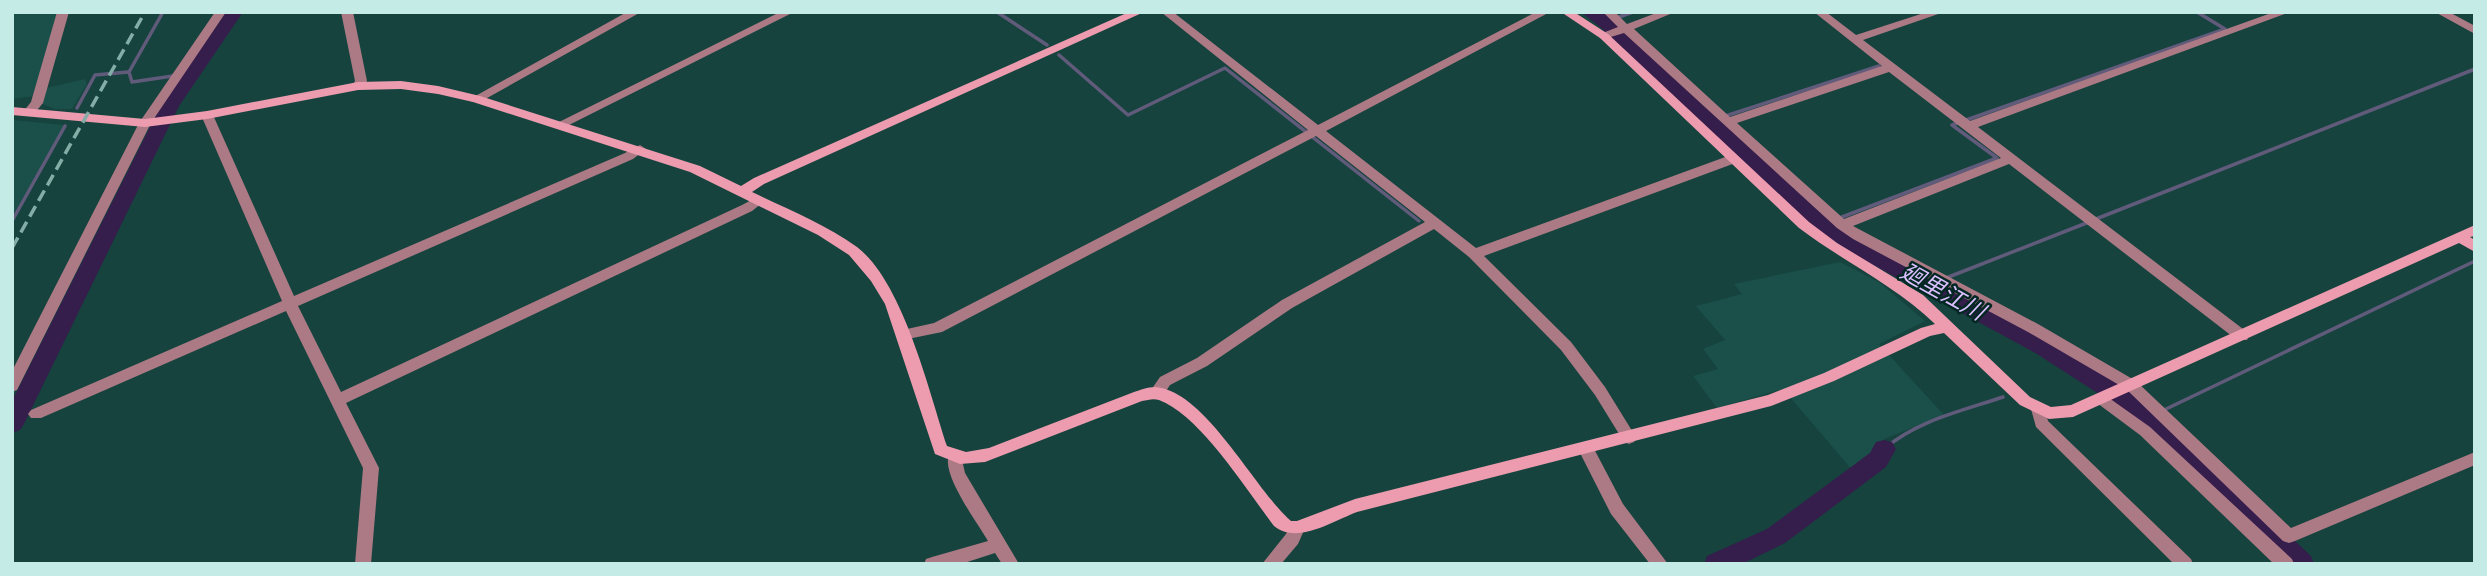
<svg xmlns="http://www.w3.org/2000/svg" width="2487" height="576" font-family="Raleway,'Noto Sans JP',sans-serif">
<rect width="100%" height="100%" fill="#16433e"/>
<path fill="#1b4f49" d="M 12,12 L 67,12 L 46,88 L 85,79 L 87,84 L 72,109 L 55,109 L 42,104 L 35,96 L 12,99 Z
M 12,120 L 64,125 L 12,217 Z
M 1840,262 L 1879,282 L 1925,321 L 1879,344 L 1944,415 L 1884,439 L 1873,458 L 1853,471 L 1783,389 L 1717,408 L 1693,376 L 1718,369 L 1703,349 L 1725,340 L 1696,306 L 1742,294 L 1734,284 Z"/>
<g fill="none" stroke-linecap="round" stroke-linejoin="round">
<path stroke="#605b7a" stroke-width="3.5" d="M 163,12 L 129,72 L 132,82 L 193,73
M 997,12 L 1047,45
M 1605,22 L 1633,12
M 1059,55 L 1128,115 L 1225,68 L 1419,221
M 77,108 L 95,75 L 128,72
M 1710,121 L 1879,66
M 1842,217 L 1997,158 L 1952,125 L 2225,29 L 2197,12
M 2096,219 L 2475,69
M 12,221 L 65,126
M 1823,225 L 1829,222
M 1946,278 L 2089,222
M 1930,285 L 1939,281
M 2164,410 L 2475,261
M 2149,417 L 2157,413
M 1884,449 C 1918,420 1962,411 2003,397"/>
<path fill="#351d4c" fill-rule="evenodd" d="M 226,12 L 243,12 L 179,106 L 24,424 L 20,430 L 12,433 L 12,401 L 161,105 Z
M 1581,12 L 1601,12 L 1611,18 L 1830,220 C 1918,280 2019,318 2108,377 C 2183,426 2246,495 2311,556 L 2314,564 L 2285,564 L 2141,423 L 2116,405 L 2037,354 L 1857,256 L 1816,230 L 1599,26 Z
M 1884,440 L 1892,442 L 1896,449 L 1886,467 L 1785,543 L 1742,564 L 1704,564 L 1707,556 L 1767,529 L 1870,453 L 1876,442 Z"/>
<path fill="#ac7a85" fill-rule="evenodd" d="M 57,12 L 69,12 L 43,103 L 33,115 L 25,115 L 23,112 L 31,102 Z
M 215,12 L 226,12 L 151,123 L 19,386 L 17,390 L 12,392 L 12,371 L 139,123 Z
M 341,12 L 353,12 L 367,81 L 362,89 L 358,90 L 352,86 L 355,81 Z
M 627,12 L 641,12 L 480,102 L 472,102 L 470,99 Z
M 780,12 L 794,12 L 565,127 L 561,128 L 555,124 Z
M 1161,12 L 1173,12 L 1318,125 L 1536,12 L 1550,12 L 1326,131 L 1476,248 L 1728,156 L 1738,156 L 1739,159 L 1738,162 L 1484,256 L 1571,342 L 1605,387 L 1634,434 L 1637,438 L 1634,442 L 1629,444 L 1624,442 L 1595,395 L 1561,350 L 1469,257 L 1434,229 L 1292,308 L 1207,366 L 1170,385 L 1162,397 L 1152,397 L 1149,393 L 1160,377 L 1197,358 L 1282,300 L 1425,222 L 1316,136 L 942,332 L 903,340 L 898,339 L 896,335 L 898,331 L 934,323 L 1308,130 Z
M 1603,12 L 1615,12 L 1627,24 L 1659,12 L 1675,12 L 1634,29 L 1730,117 L 1882,66 L 1814,12 L 1826,12 L 1856,35 L 1927,12 L 1944,12 L 1863,40 L 1970,121 L 2274,12 L 2290,12 L 1978,127 L 2247,332 L 2249,336 L 2247,340 L 2237,340 L 2009,164 L 1853,226 L 2038,324 L 2136,381 L 2291,528 L 2475,452 L 2475,465 L 2295,541 L 2289,543 L 2283,541 L 2126,389 L 2028,332 L 1853,239 L 1837,228 L 1624,33 L 1604,39 L 1600,38 L 1600,34 L 1618,27 ZM 1889,72 L 2001,158 L 1844,219 L 1737,123 Z
M 2435,12 L 2449,12 L 2475,26 L 2475,34 Z
M 207,111 L 213,115 L 294,296 L 625,153 L 640,145 L 646,149 L 633,159 L 298,306 L 341,392 L 742,205 L 759,196 L 766,200 L 752,211 L 346,403 L 379,468 L 371,564 L 355,564 L 363,468 L 286,311 L 41,418 L 31,418 L 28,414 L 31,410 L 282,301 L 201,115 Z
M 2102,393 L 2150,427 L 2292,559 L 2294,564 L 2274,564 L 2140,435 L 2097,403 L 2094,399 L 2097,395 Z
M 2039,403 L 2044,405 L 2048,421 L 2191,559 L 2193,564 L 2174,564 L 2036,427 L 2031,409 L 2034,405 Z
M 1586,443 L 1592,445 L 1623,504 L 1668,564 L 1650,564 L 1611,514 L 1578,449 L 1580,445 Z
M 955,453 L 961,455 L 965,473 L 1019,564 L 1002,564 L 995,553 L 961,564 L 924,564 L 926,559 L 932,557 L 988,541 C 977,522 941,474 949,455 Z
M 1297,521 L 1303,523 L 1305,528 L 1298,544 L 1281,564 L 1262,564 L 1286,534 L 1291,523 Z"/>
<path fill="#ec9cae" fill-rule="evenodd" d="M 1129,12 L 1144,12 L 764,184 L 752,192 C 787,209 825,224 857,247 C 903,282 929,391 947,446 L 966,452 L 989,448 L 1134,392 C 1140,390 1148,387 1155,387 C 1205,390 1255,490 1291,521 L 1297,521 L 1355,499 L 1768,395 L 1824,373 L 1921,328 L 1935,324 C 1896,286 1844,262 1799,228 L 1600,38 L 1561,12 L 1574,12 L 1608,34 L 1809,222 L 1837,243 L 1923,295 L 2030,397 L 2051,407 L 2071,405 L 2475,225 L 2475,236 L 2470,237 L 2475,240 L 2475,252 L 2459,243 L 2073,417 L 2049,419 L 2020,405 L 1944,333 L 1930,336 L 1834,381 L 1771,406 L 1357,512 C 1333,521 1297,545 1274,526 C 1247,491 1200,415 1159,400 C 1153,398 1148,400 1142,401 L 985,462 L 960,464 L 935,454 L 885,304 L 871,281 L 849,255 L 818,235 L 690,172 L 473,102 L 438,94 L 401,89 L 358,90 L 207,119 L 145,127 L 12,115 L 12,107 L 145,119 L 207,111 L 358,82 L 401,81 L 438,86 L 480,96 L 700,166 L 741,186 L 754,178 Z"/>
<path stroke="#84ada8" stroke-width="3.5" stroke-dasharray="12 6" stroke-linecap="butt" d="M 12,248 L 145,12"/>
</g>
<g text-anchor="middle" dominant-baseline="central" stroke-width="5" stroke-linejoin="round" paint-order="stroke">
<g font-size="23" font-style="italic" fill="#dcc0ff" stroke="#032824">
<text transform="translate(1943 291) rotate(29)">廻里江川</text>
</g>
</g>
<rect width="2487" height="576" fill="none" stroke="#c4ebe5" stroke-width="28"/>
</svg>
